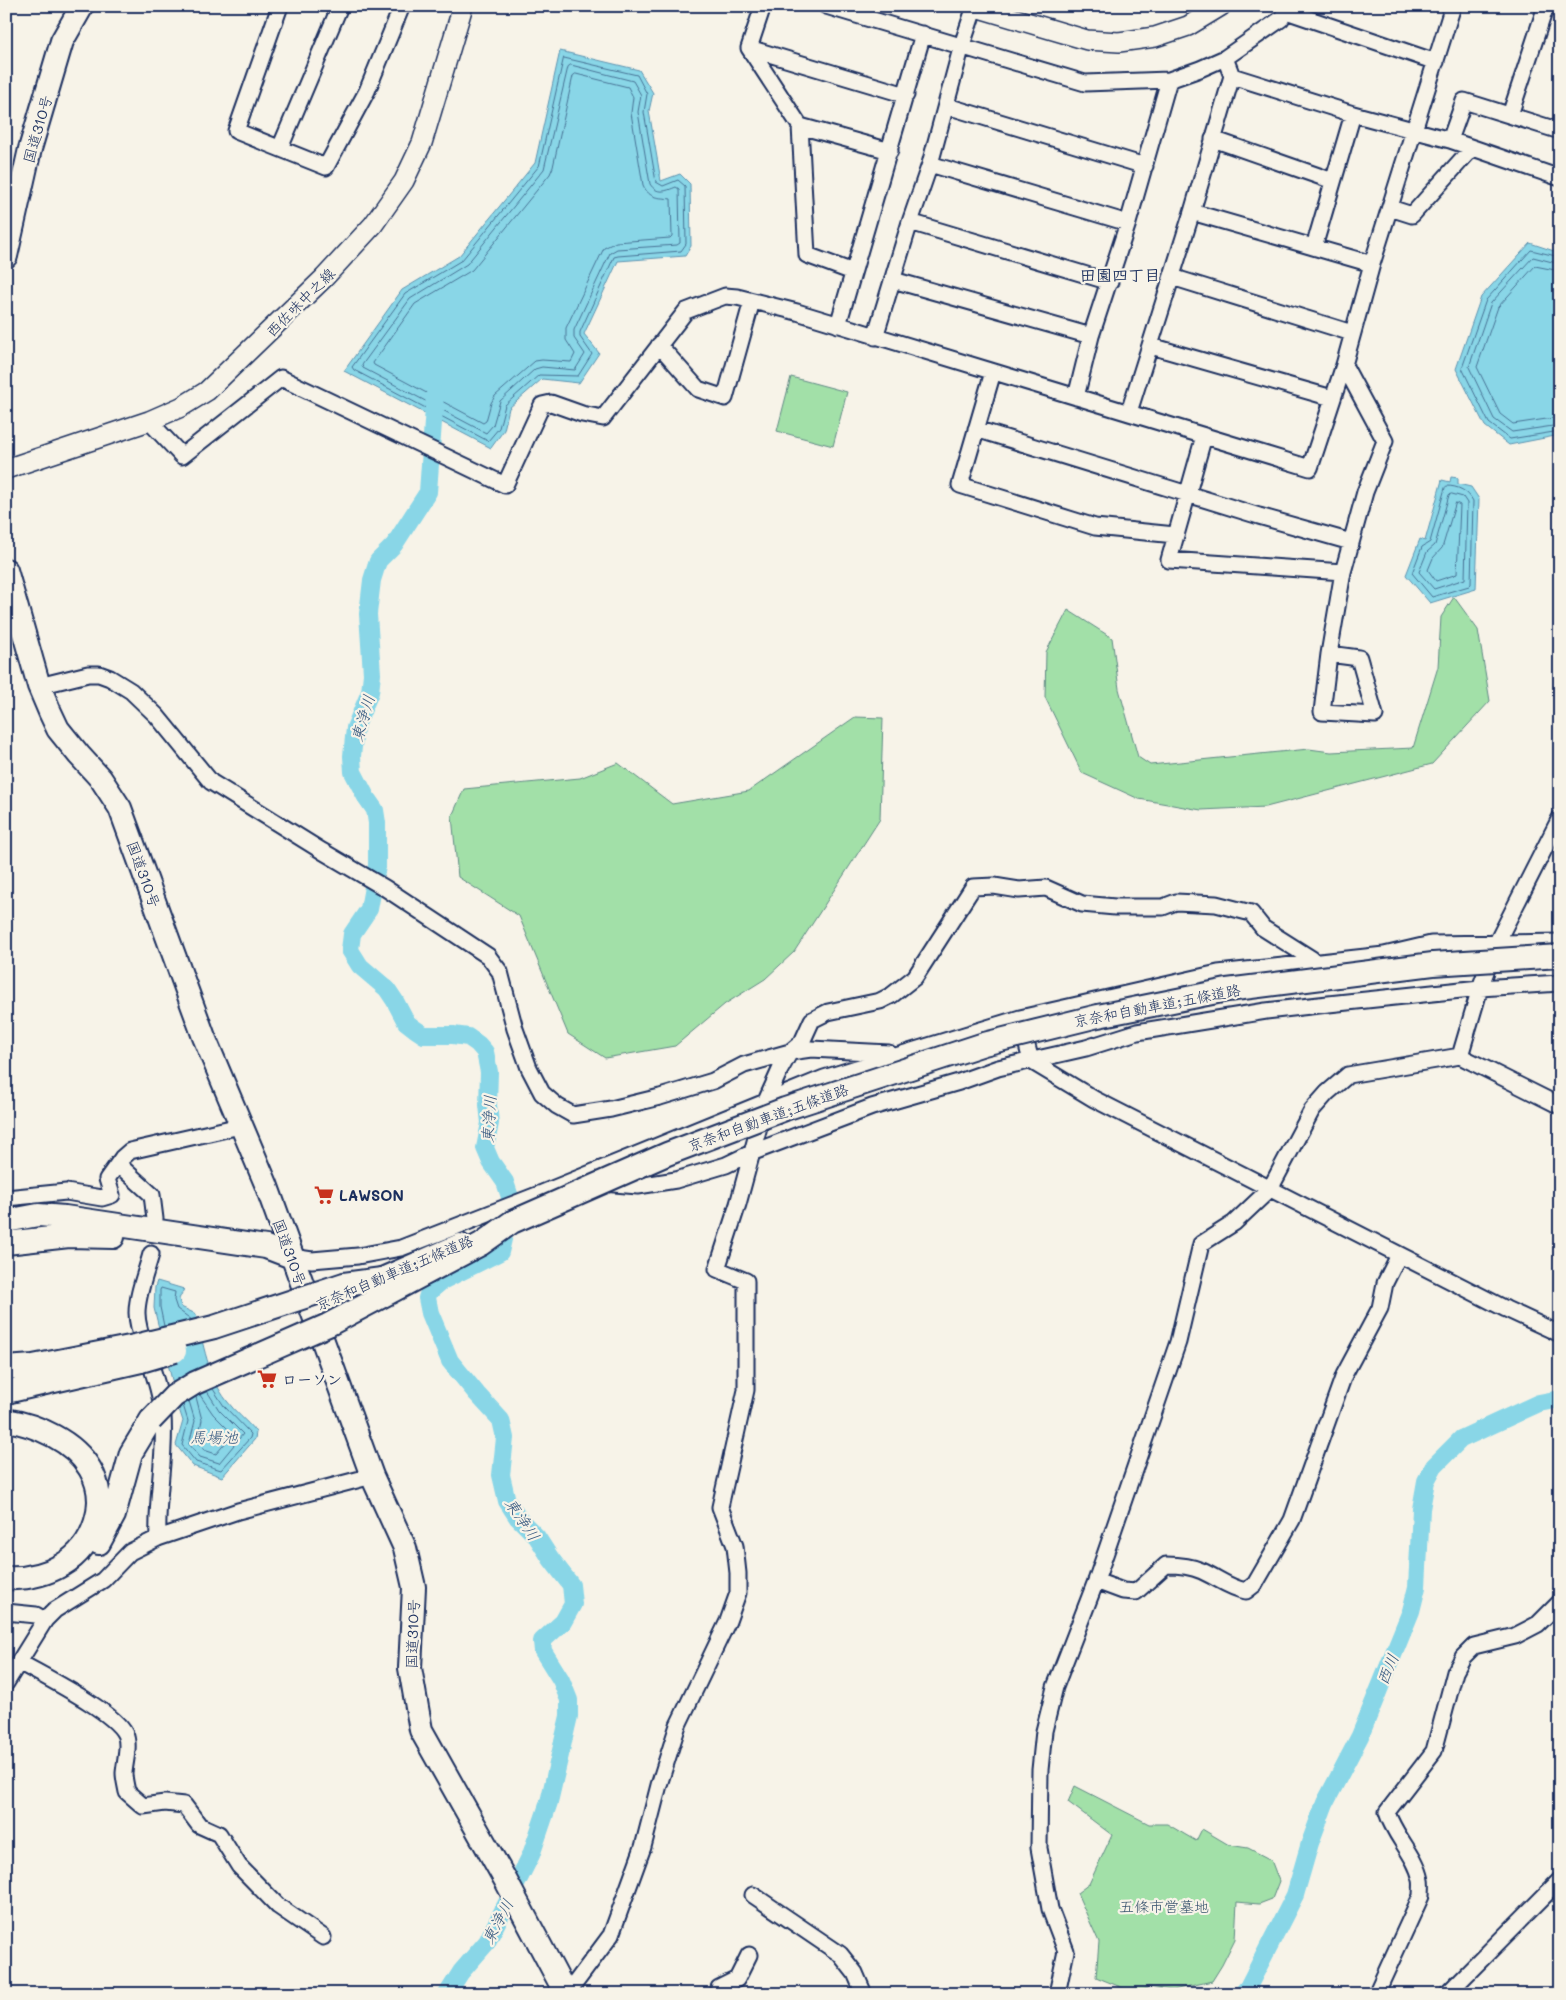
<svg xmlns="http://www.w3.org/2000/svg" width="1566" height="2000" font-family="Mali,'Klee One',sans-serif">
<rect width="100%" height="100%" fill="#f7f3e8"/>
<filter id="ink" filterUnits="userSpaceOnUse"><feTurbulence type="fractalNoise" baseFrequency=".02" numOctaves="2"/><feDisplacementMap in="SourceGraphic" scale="10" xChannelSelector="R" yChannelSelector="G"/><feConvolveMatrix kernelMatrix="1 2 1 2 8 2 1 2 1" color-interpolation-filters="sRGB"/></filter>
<g filter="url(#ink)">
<path fill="#a2e0a8" stroke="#5e8883" d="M 791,377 L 847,392 L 833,446 L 777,431 Z
M 1454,597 L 1478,630 L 1490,701 L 1432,764 L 1266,807 L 1201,810 L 1139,799 L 1082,773 L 1045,697 L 1046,652 L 1068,610 L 1112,638 L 1119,689 L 1138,757 L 1150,765 L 1309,749 L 1331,752 L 1413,748 L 1438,667 L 1441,617 Z
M 855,717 L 883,718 L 880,819 L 794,952 L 765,979 L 725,1004 L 675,1046 L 605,1058 L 568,1034 L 519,916 L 458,877 L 452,816 L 464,789 L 580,778 L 618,763 L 672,804 L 749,791 Z
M 1075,1786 L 1149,1824 L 1167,1824 L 1196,1841 L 1202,1829 L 1229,1845 L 1248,1848 L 1271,1860 L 1279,1881 L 1272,1899 L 1259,1904 L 1237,1902 L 1235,1939 L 1222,1965 L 1212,1981 L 1173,1990 L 1148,1987 L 1139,1994 L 1128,1994 L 1123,1988 L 1096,1977 L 1099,1942 L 1077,1893 L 1089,1884 L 1112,1835 L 1068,1802 Z"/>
<path fill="#89d6e7" stroke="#5d93b0" d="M 560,51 L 639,70 L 653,93 L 649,111 L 661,181 L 680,174 L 690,184 L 691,246 L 685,256 L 618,261 L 584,334 L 599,353 L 579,383 L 542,379 L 509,408 L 504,430 L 491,448 L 344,371 L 402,290 L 459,256 L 535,163 Z
M 1530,243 L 1560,253 L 1560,435 L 1509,445 L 1485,426 L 1456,369 L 1481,297 Z
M 1451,477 L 1458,478 L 1458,484 L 1471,487 L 1479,499 L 1476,589 L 1430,603 L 1406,575 L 1420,539 L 1425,541 L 1442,480 L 1450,482 Z
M 157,1281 L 184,1289 L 179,1299 L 181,1307 L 196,1314 C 203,1343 208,1377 227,1401 C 235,1412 247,1421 256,1432 L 255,1439 L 222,1477 L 193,1466 L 176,1445 L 183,1421 L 180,1412 L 154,1308 L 155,1287 Z"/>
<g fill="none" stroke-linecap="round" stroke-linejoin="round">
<path stroke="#477295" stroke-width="1" d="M 564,58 L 637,75 L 647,94 L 644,112 L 656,182 L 663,186 L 678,180 L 685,186 L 686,244 L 681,251 L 618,256 L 614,257 L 580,332 L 580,337 L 592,354 L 578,376 L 539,375 L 505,405 L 499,428 L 488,441 L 354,370 L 352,367 L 405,294 L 462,260 L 539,166 Z
M 571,65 L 633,81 L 641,95 L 638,112 L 650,184 C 657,195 666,191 676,187 L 679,189 L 680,243 L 677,245 L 617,249 L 610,253 L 574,330 L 574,338 L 585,354 L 575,370 L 542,367 L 535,369 L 500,401 L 493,425 L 486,433 L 363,368 L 362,365 L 410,299 L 467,264 L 544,169 L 568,67 Z
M 576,74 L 628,87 L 633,97 L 631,113 L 643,185 C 650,200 659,197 671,199 L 672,236 L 670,238 L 616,242 L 604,248 L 566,328 L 566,340 L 575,354 L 571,362 L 542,360 L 535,361 L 495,396 L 491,403 L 486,421 L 483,423 L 374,365 L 373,363 L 415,304 L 472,270 L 550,174 L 553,167 L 573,76 Z
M 1560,257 L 1531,250 L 1486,300 L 1462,368 L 1489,423 L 1510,439 L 1560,431
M 1560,264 L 1533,257 L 1491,303 L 1469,367 L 1494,419 L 1512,432 L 1560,425
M 1560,271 L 1535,266 L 1498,307 L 1477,367 L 1500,414 L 1513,424 L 1560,417
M 1447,486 C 1458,486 1468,491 1473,501 L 1471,584 L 1469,586 L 1432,597 L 1412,573 L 1422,547 L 1430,542 L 1445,488 Z
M 1452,494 L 1463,497 L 1467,503 L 1465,579 L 1434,589 L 1419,572 L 1427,552 L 1435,545 L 1449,495 Z
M 1456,503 L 1460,505 L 1457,574 L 1436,581 L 1428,570 L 1433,558 L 1442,548 Z
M 164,1326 L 160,1307 L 160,1290 L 161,1288 L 175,1292 L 174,1300 L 177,1309 L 192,1320
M 196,1397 L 202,1420 L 197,1442 L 204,1450 L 216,1454 L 233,1434 L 213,1414 L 200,1395
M 189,1401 L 195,1421 L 189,1444 L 200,1457 L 219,1463 L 243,1434 L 219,1410 L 207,1391
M 183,1405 L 188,1421 L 182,1445 L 196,1462 L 221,1470 L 250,1438 L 251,1434 L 224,1406 L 213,1389"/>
<path stroke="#89d6e7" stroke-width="18" d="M 435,394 L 428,492 L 394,545 L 378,561 L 372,580 L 368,614 L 372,674 L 370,692 L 355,728 L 352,756 L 353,772 L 366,797 L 375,810 L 377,823 L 377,866 L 369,909 L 352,934 L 350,950 L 360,966 L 387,989 L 395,1001 L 406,1022 L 415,1029 L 424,1035 L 453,1035 L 468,1037 L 478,1044 L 485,1052 L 489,1072 L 488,1105 L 490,1123 L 485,1148 L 491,1162 L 505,1182 L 510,1197 L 507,1222 L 500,1252 L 442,1281 L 429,1292 L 427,1298 L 430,1313 L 450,1361 L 477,1394 L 501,1420 L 505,1438 L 501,1475 L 507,1501 L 518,1518 L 537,1537 L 551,1559 L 571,1585 L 573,1604 L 563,1622 L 542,1641 L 543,1651 L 561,1680 L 569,1700 L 569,1716 L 549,1802 L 531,1855 L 487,1942 L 461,1972 L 447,1994
M 1242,1994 L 1248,1987 L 1295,1895 L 1310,1843 L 1325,1803 L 1360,1736 L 1411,1611 L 1417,1587 L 1421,1509 L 1426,1481 L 1434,1466 L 1461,1439 L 1539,1403 L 1560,1399"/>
<defs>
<path id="minor" d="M 280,6 L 236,131 L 326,167 L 367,91 L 402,6
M 826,6 L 1085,83 L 1169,80 L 1200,69 L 1225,58 L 1281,19 L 1289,6
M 1286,11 L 1436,62
M 749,48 L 800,126 L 807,255 L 853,272
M 749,48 L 906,95
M 749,48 L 763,6
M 1232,76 L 1353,114 L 1450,140 L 1560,178
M 947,106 L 1145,166
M 1510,115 L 1546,6
M 800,126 L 890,151
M 1213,139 L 1333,181
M 1450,140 L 1464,101 L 1560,131
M 280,148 L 340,6
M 930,164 L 1128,223
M 1390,208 L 1412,215 L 1472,148
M 1192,212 L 1372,264
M 910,222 L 1110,282
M 1314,247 L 1353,114
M 1172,277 L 1352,333
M 893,280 L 1091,336
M 838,325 L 923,34
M 875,337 L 910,222 L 930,164 L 962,45 L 975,6
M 659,345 L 698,389 L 725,398 L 752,301
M 1151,346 L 1332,398
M 993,372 L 960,485 L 1095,527 L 1175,535
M 1076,397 L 1091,336 L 1128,223 L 1169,80
M 1129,412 L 1192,212 L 1232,76 L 1225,58
M 149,421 L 182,456 L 281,378 L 505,485 L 542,405 L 551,403 L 582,414 L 603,418 L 686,311 L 725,296 L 737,297 L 797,312 L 1310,468 L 1344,365 L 1372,264 L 1453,6
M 976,429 L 1259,516 L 1351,542
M 1204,436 L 1169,560 L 1343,572
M 1329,654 L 1343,572 L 1365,492 L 1385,441 L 1344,365
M 1329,654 L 1359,658 L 1375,715 L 1322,712 Z
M 39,686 L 88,674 L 99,674 L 110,678 L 131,691 L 157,716 L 211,782 L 322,851 L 385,888 L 488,956 L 500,972 L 515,1029 L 529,1068 L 542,1093 L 557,1106 L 573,1115 L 611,1109 L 660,1097 L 713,1081 L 744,1065 L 790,1052 L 811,1049 L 889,1053
M 1022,1026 L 1031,1061 L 1094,1099 L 1506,1309 L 1560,1334
M 1460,1056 L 1560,1106
M 118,1164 L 152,1195 L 155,1219
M 603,1183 L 638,1186 L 676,1180 L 726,1165 L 751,1153 L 872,1107 L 959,1082 L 998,1068 L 1086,1048 L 1137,1032 L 1266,1011 L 1319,1005 L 1480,988 L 1560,983
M 6,1198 L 66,1192 L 102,1198 L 112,1195 L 107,1179 L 122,1158 L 130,1151 L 240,1126
M 151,1254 C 146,1273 137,1294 137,1313 C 137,1326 142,1339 146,1350 C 153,1372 161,1393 163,1416 C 166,1457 156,1497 158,1538
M 292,1257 L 312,1260 L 358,1256 L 401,1248 L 542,1193 L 824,1078 L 1020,1018 L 1218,973 L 1384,955 L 1431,944 L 1560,942
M 1096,1581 L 1123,1591 L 1136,1592 L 1166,1565 C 1178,1565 1191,1566 1202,1571 C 1218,1578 1229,1588 1246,1591 L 1255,1584 L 1292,1520 L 1344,1375 L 1380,1308 L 1385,1283 L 1399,1255
M 6,1612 L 36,1615 L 45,1620 L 55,1610 L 103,1580 L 130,1552 L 158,1538 L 238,1511 L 372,1476
M 19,1662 C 43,1676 114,1711 125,1734 C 130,1745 125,1761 124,1773 C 124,1779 126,1786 127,1792 L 143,1806 L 165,1803 L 184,1805 L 199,1825 L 219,1834 L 239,1866 L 278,1906 L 323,1937
M 6,1683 L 45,1620
M 753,1895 L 840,1954 L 855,1973 L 864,1994
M 567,1994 L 611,1935 L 643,1847 L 659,1785 L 678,1725 L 728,1621 L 738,1593 L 738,1573 L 735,1546 L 720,1507 L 746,1390 L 746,1281 L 717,1269 L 738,1204 L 766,1101 L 780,1070 L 790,1052 L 802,1042 L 812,1020 L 828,1012 L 880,1001 L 892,995 L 915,977 L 973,887 L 994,886 L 1019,890 L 1046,888 L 1082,904 L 1115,907 L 1163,907 L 1176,902 L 1216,904 L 1251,913 L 1263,928 L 1312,959 L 1314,963
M 718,1994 L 719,1988 L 737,1979 L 749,1955
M 1057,1994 L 1066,1951 L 1050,1909 L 1039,1848 L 1040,1770 L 1044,1731 L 1055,1687 L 1096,1581 L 1178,1342 L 1201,1244 L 1234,1223 L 1270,1189 L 1312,1110 L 1327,1093 L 1348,1075 L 1460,1056 L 1480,988 L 1497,942 L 1560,818
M 1376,1994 L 1421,1896 C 1421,1891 1422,1884 1421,1880 C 1416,1855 1394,1836 1387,1812 L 1434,1751 L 1455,1672 L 1463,1657 L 1474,1646 L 1515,1636 L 1538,1624 L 1560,1602
M 1447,1994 L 1560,1880"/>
<path id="major" d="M 972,6 L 1087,40 L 1119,42 L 1155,37 L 1188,26 L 1221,6
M 6,469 L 149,421 L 181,407 L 207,391 L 324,278 L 373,225 L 404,181 L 422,143 L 463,6"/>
<path id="highway" d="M 6,256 L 30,149 L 62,41 L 82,6
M 6,570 L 39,686 L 50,712 L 58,729 L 79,755 L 101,779 L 120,808 L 204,1037 L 266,1184 L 372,1476 L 405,1548 L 414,1587 L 410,1668 L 421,1730 L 506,1881 L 566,1994
M 6,1221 L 38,1215 L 65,1217 L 266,1247 L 292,1257
M 6,1243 L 69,1236 L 113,1237
M 382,1279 L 460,1245
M 6,1368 L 33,1366 L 135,1346
M 6,1392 L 141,1361
M 6,1420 C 37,1425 74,1441 90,1469 C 110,1502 94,1547 62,1565 C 45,1575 25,1579 6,1578
M 99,1543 L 114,1515 L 131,1453 L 151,1420"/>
</defs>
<use href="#minor" stroke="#1b2f5e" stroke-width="19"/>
<use href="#major" stroke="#1b2f5e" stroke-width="22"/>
<use href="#highway" stroke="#1b2f5e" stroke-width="26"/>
<use href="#minor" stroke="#f7f3e8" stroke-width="15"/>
<use href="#major" stroke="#f7f3e8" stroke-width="19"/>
<use href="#highway" stroke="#f7f3e8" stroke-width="22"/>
<defs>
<path id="highway-bridge" d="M 135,1346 L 214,1327 L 344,1284 L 382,1279
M 141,1361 L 175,1351
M 151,1420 L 174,1396 L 195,1383 L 328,1325 L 481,1244 L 512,1222 L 667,1154 L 785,1109 L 984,1044 L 1098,1016 L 1227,990 L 1433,964 L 1560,956"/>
</defs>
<use href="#highway-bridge" stroke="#1b2f5e" stroke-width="26" stroke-linecap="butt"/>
<use href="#highway-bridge" stroke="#f7f3e8" stroke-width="22"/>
</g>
</g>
<defs>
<symbol id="supermarket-bare" viewBox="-9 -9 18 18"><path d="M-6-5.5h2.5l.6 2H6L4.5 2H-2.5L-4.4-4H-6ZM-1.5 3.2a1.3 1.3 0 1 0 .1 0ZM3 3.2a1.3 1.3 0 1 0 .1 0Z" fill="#c8321e" stroke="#f7f3e8" stroke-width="2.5" paint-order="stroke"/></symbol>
</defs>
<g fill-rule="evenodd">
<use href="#supermarket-bare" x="310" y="1181" width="28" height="28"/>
<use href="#supermarket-bare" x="253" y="1365" width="28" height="28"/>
</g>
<g text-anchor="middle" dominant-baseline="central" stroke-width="4.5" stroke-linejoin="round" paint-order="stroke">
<g font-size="15" fill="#1b2f5e" stroke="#f7f3e8">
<text transform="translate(37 129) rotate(-74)">国道310号</text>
<text transform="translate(300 302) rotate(-45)">西佐味中之線</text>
<text transform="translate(144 874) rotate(70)">国道310号</text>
<text transform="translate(1157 1005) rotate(-11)">京奈和自動車道;五條道路</text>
<text transform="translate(768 1117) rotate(-20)">京奈和自動車道;五條道路</text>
<text transform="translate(290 1252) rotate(70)">国道310号</text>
<text transform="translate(394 1272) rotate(-23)">京奈和自動車道;五條道路</text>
<text transform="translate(412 1634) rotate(-88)">国道310号</text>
</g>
<g font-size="15" font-weight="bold" fill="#1b2f5e" stroke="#f7f3e8" text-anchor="start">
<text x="339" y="1195">LAWSON</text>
<text x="282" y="1379">ローソン</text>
</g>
<g font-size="15" fill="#36526d" stroke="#f7f3e8">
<text x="1164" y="1906">五條市営墓地</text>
</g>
<g font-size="16" font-weight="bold" fill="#1b2f5e" stroke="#f7f3e8">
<text x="1120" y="274">田園四丁目</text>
</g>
<g font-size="16" font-style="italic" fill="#365980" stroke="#f7f3e8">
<text transform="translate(362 718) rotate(-74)">東浄川</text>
<text transform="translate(488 1119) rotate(-87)">東浄川</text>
<text x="214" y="1436">馬場池</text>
<text transform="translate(523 1519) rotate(56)">東浄川</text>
<text transform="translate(1387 1669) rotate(-68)">西川</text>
<text transform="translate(497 1921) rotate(-62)">東浄川</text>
</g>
</g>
<rect width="1566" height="2000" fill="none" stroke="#f7f3e8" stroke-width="25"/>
<rect x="12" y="12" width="1541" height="1975" fill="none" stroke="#1b2f5e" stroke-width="2" filter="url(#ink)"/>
</svg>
